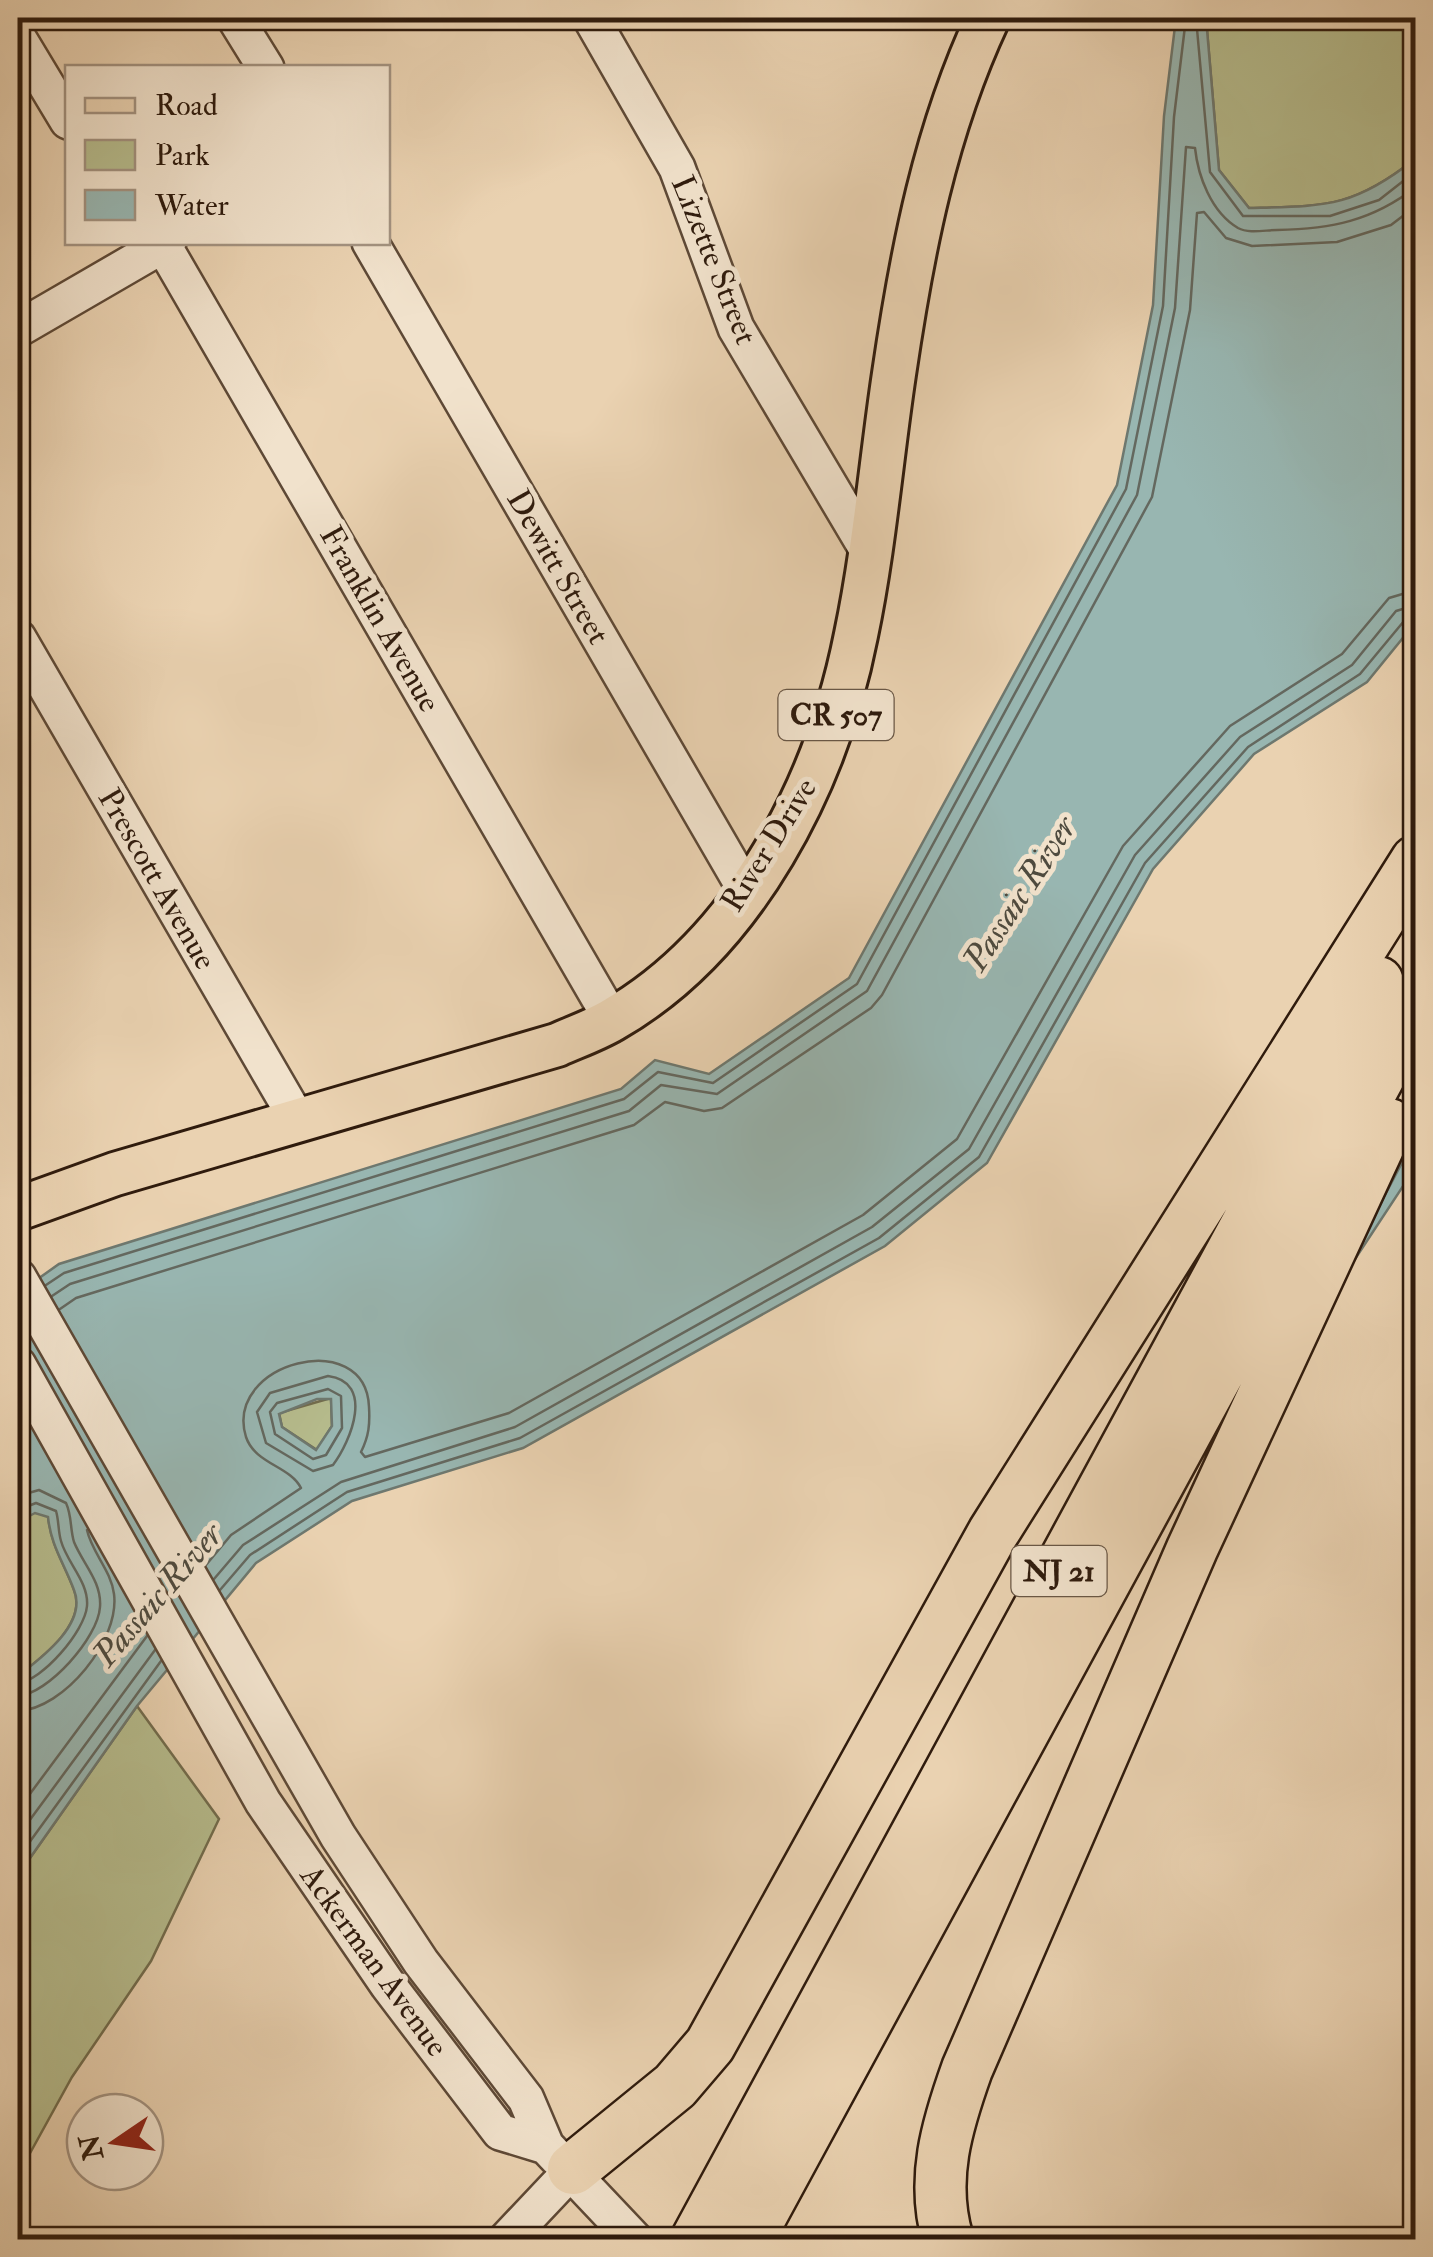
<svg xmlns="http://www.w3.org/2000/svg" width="1433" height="2257" font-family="'IM FELL Double Pica',serif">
<rect width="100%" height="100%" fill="#ead2b1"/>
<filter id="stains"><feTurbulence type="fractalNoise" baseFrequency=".002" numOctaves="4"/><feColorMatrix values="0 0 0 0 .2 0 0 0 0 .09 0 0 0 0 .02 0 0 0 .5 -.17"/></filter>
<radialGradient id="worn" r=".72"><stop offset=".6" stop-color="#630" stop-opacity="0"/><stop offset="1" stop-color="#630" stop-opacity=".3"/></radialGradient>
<path fill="#b6bc8d" stroke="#726c4d" stroke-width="2.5" d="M 1206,18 L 1415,18 L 1415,159 C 1353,208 1326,206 1249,208 L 1219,170 Z
M 331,1398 L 332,1426 L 317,1450 L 282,1427 L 279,1413 Z
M 35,1512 L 48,1516 C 51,1546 64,1563 74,1590 C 88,1624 40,1659 18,1676 L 18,1522 Z
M 137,1706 L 219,1819 L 151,1961 L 72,2077 L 18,2175 L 18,1875 Z"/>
<path fill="#98b6b1" stroke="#6e786f" stroke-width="2.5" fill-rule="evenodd" d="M 1176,18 L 1206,18 L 1219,170 L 1249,208 C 1326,206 1353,208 1415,159 L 1415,623 L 1367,682 L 1254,754 L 1153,869 L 987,1163 L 885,1246 L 523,1448 L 352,1501 L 256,1563 L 137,1706 L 18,1875 L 18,1676 C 40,1659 88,1624 74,1590 C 64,1563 51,1546 48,1517 L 35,1513 L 18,1522 L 18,1293 L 59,1264 L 621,1089 L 655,1060 L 709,1074 L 849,978 L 1117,485 L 1153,305 L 1164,116 ZM 317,1399 L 331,1399 L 332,1426 L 316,1450 L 282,1427 L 279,1414 Z
M 1415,1138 L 1415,1168 L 1336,1288 Z"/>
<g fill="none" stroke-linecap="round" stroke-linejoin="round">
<path stroke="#64685f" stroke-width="2.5" d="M 1196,18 L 1210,172 L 1243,216 L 1330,216 L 1379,200 L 1416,171
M 46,1285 L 64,1273 L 624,1099 L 658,1072 L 713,1083 L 857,984 L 1126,489 L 1163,306 L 1174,117 L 1186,18
M 52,1296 L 70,1284 L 629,1111 L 661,1085 L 717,1094 L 867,991 L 1137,495 L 1175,308 L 1186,147 L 1195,148 C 1198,176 1211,212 1238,228 C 1249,234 1265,230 1277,230 C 1331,229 1372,221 1416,187
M 60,1309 L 76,1298 L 634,1125 L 665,1102 L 704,1111 L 722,1108 L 871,1008 L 882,995 L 1152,497 L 1190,310 L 1197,213 L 1204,212 L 1226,238 L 1252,246 L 1337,242 L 1391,225 L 1416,206
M 328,1376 C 375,1382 351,1441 333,1465 L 313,1471 L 266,1443 L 257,1412 L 270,1393 Z
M 328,1389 L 341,1396 L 342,1428 L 326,1455 L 313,1459 L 275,1434 L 270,1412 L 277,1403 Z
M 18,1496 L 39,1490 L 66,1503 C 72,1516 70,1529 74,1542 C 83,1564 102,1582 100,1607 C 98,1638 48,1694 18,1696
M 18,1510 L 36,1503 L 56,1511 C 59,1521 58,1531 61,1541 C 67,1563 89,1582 87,1606 C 85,1631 42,1681 18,1683
M 206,1565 L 231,1535 L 301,1488 C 290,1466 255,1464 246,1437 C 223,1362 366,1326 369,1407 C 370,1424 369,1436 361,1452 L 365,1457 L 509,1413 L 863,1215 L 957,1139 L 1123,846 L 1230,726 L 1342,654 L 1389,598 L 1416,590
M 214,1579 L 243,1545 L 341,1482 L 515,1427 L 872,1227 L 969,1149 L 1135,855 L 1240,737 L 1352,665 L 1396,611 L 1416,605
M 220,1590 L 250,1555 L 347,1492 L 520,1438 L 879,1238 L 979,1157 L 1145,863 L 1248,747 L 1360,674 L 1404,621 L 1416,618
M 18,1711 C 64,1709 120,1640 114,1594 C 111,1570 92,1553 87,1530
M 18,1810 L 147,1636
M 18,1836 L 155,1650
M 18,1858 L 161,1661"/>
<defs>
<path id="minor" d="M 235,18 L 266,68
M 591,18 L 677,168 L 736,328 L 869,552
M 18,38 L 68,121
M 370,242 L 747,892
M 163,245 L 612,1020
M 18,329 L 168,242
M 18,638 L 297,1119
M 18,1277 L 338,1836 L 421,1962 L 526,2099 L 546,2146
M 18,1365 L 263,1802 L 388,1985 L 500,2132 L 546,2146 L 635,2240
M 506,2240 L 573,2169"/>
<path id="major" d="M 18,1209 L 115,1174 L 557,1045 C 575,1037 595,1030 612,1020 C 746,943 827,782 856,635 C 874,549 881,461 894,374 C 912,251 935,131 988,18"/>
<path id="highway" d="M 573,2169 L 675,2086 L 710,2045 L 993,1533 L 1416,861
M 696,2240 L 1378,982
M 748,2240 L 1416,1009
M 948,2240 C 930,2180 947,2125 967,2069 L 1192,1549 L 1389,1124"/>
</defs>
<use href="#minor" stroke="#5e4936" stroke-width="40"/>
<use href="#major" stroke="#2f1b0d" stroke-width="48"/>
<use href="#highway" stroke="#2f1b0d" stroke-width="55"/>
<use href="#minor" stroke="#f1e2cc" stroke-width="35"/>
<use href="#major" stroke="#ead2b1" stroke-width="42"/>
<use href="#highway" stroke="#ead2b1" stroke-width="50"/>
</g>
<g text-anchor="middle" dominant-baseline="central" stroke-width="10" stroke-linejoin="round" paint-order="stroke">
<g fill="#f1e2cc" stroke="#695746" stroke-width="2.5">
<rect x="778.5" y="690" width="115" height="50" rx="8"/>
<rect x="1011.5" y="1546" width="95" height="50" rx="8"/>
</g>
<g font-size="30" font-weight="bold" fill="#2f1b0d">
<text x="836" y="715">CR 507</text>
<text x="1059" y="1571">NJ 21</text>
</g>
<g font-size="32" fill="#2f1b0d" stroke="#f1e2cc">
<text transform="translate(714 260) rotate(68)">Lizette Street</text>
<text transform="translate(558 567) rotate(60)">Dewitt Street</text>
<text transform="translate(380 619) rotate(60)">Franklin Avenue</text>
<text transform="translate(769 845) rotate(-58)">River Drive</text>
<text transform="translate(157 879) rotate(60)">Prescott Avenue</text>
<text transform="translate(374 1961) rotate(54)">Ackerman Avenue</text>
</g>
<g font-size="35" font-style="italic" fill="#4e4a3e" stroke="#f1e2cc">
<text transform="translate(1020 894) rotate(-57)">Passaic River</text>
<text transform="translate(158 1595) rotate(-49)">Passaic River</text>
</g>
</g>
<rect width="1433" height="2257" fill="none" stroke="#ead2b1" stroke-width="60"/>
<rect x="20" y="20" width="1393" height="2217" fill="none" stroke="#2f1b0d" stroke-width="5"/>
<rect x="30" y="30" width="1373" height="2197" fill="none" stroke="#2f1b0d" stroke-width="2.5"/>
<rect x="65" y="65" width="325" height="180" fill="#f1e2cc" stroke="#a39280" stroke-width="2.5"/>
<rect x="85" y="98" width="50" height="15" fill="#ead2b1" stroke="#a39280" stroke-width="2.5"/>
<text x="155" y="115" font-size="30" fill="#2f1b0d">Road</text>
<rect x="85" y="140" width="50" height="30" fill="#b6bc8d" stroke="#a39280" stroke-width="2.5"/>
<text x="155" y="165" font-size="30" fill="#2f1b0d">Park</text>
<rect x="85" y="190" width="50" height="30" fill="#98b6b1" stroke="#a39280" stroke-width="2.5"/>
<text x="155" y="215" font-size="30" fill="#2f1b0d">Water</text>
<g transform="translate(115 2142) rotate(257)"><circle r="48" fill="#f1e2cc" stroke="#a39280" stroke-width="2.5"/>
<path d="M0-8L18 38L0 25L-18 38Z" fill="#8f2418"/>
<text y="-15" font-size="28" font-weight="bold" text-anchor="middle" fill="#2f1b0d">N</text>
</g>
<rect width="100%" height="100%" filter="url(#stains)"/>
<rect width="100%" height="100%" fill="url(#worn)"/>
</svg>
